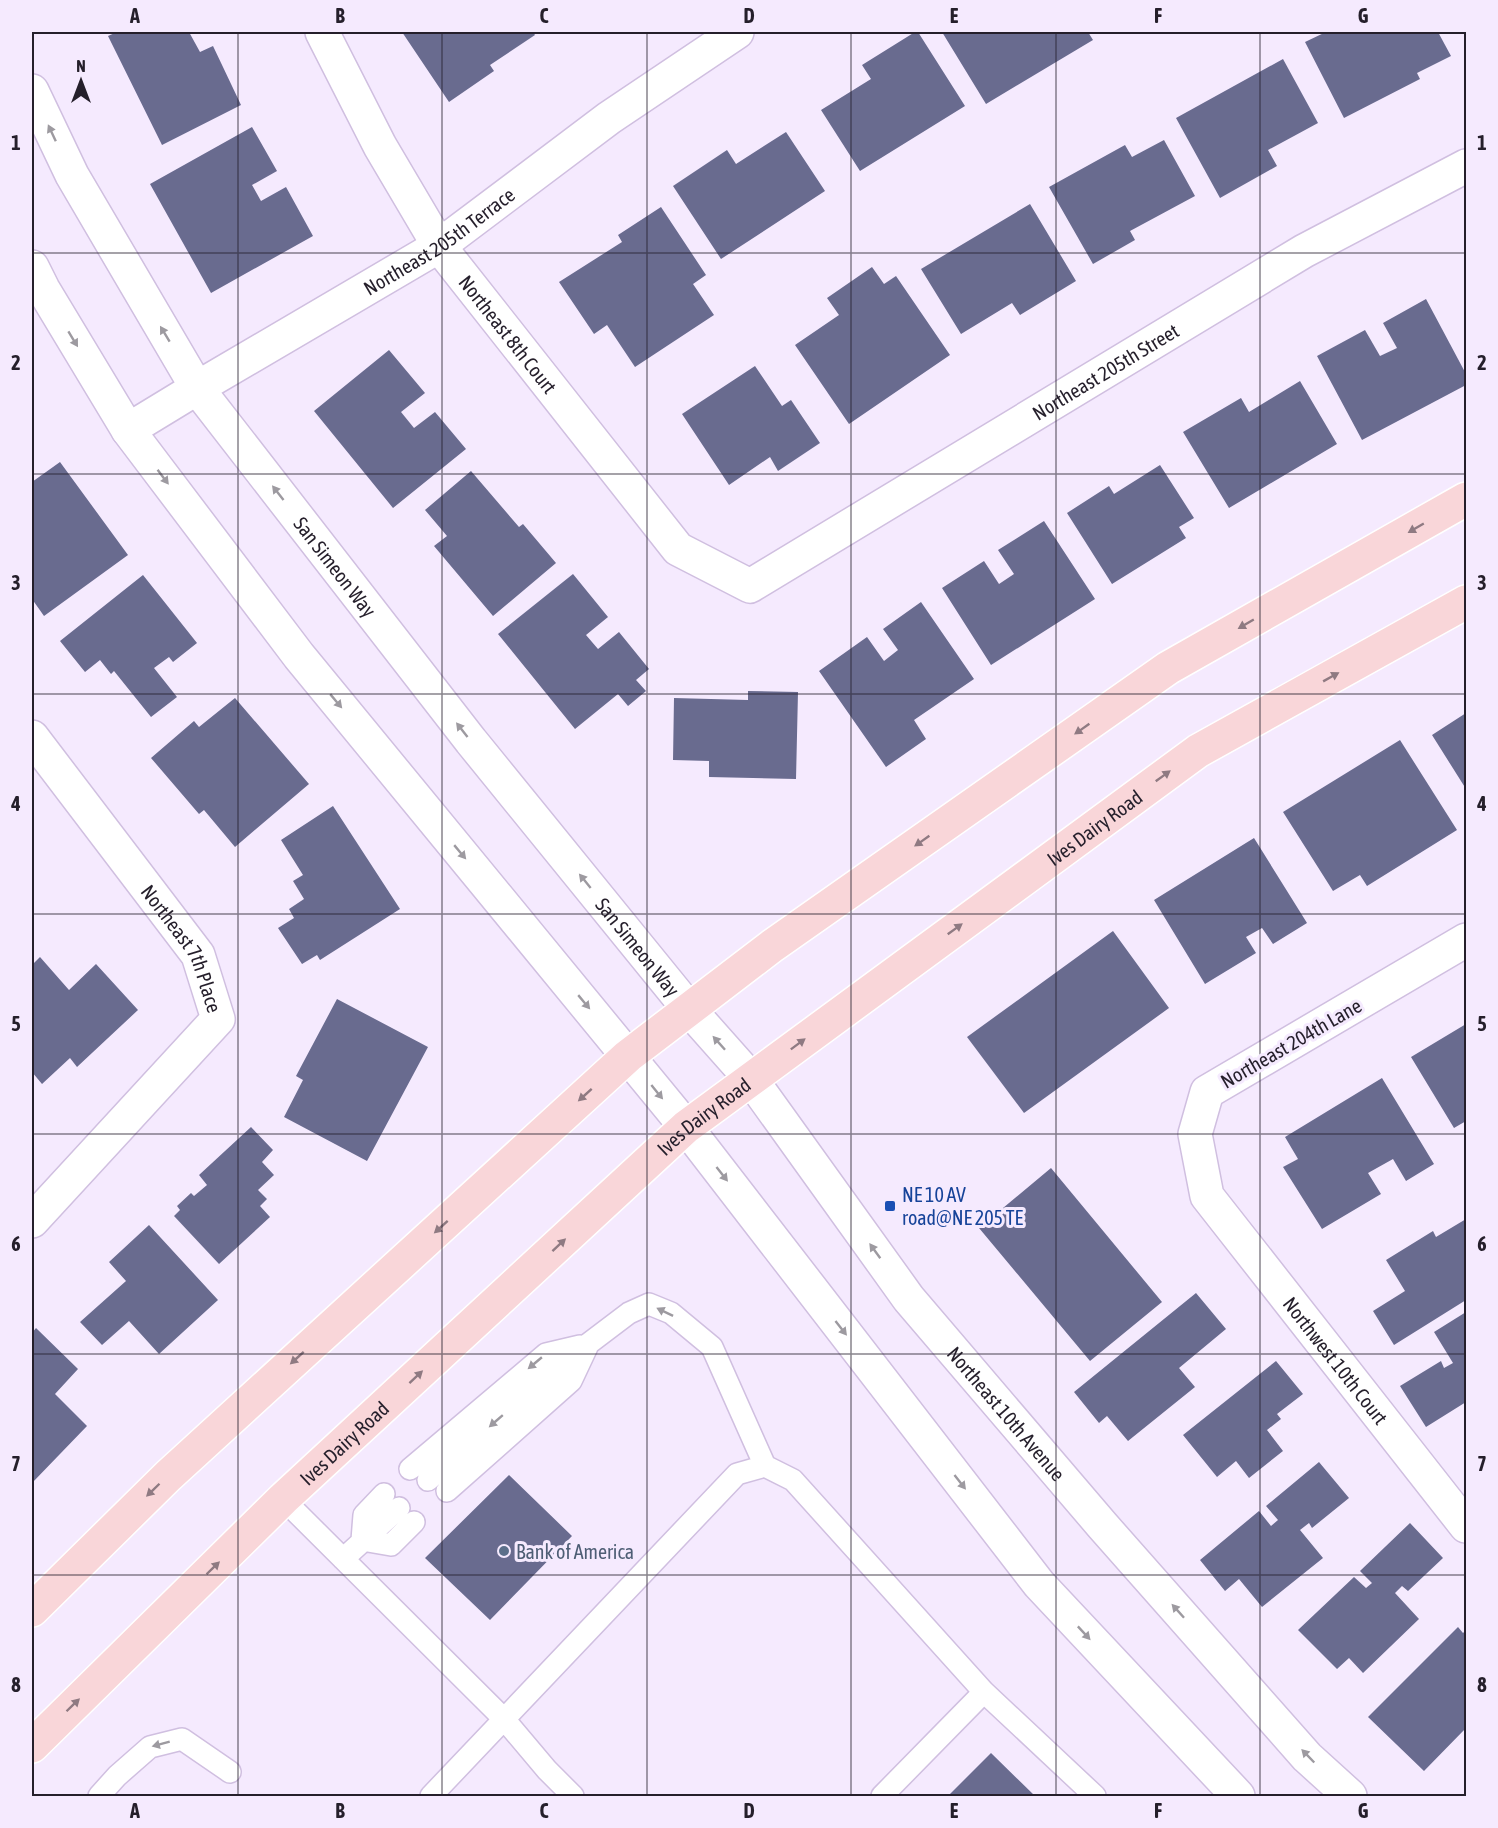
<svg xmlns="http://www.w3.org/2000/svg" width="1498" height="1828" font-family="'Asap Condensed',sans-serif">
<rect width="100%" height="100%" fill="#f5eafe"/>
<path fill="#696b8f" d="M 117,32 L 189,32 L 200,52 L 213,46 L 241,105 L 162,145 L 108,36 Z
M 402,32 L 533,32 L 535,35 L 490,65 L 494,71 L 449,102 Z
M 915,32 L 918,32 L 965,106 L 860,171 L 821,110 L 871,79 L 862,65 Z
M 942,32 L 1088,32 L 1093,40 L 986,104 Z
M 1326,32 L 1438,32 L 1451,56 L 1417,73 L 1420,79 L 1344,118 L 1305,42 Z
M 1283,59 L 1318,123 L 1268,150 L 1277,166 L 1220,198 L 1176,118 Z
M 252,127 L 277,171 L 252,185 L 261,201 L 286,187 L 313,236 L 211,293 L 150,184 Z
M 786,132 L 825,191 L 721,259 L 673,186 L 727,150 L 736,164 Z
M 1164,140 L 1195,196 L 1130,231 L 1135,240 L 1093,264 L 1049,187 L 1125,145 L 1132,157 Z
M 1030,204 L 1076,281 L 1020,315 L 1012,303 L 961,334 L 921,269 Z
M 661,207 L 706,275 L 693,284 L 714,315 L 635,367 L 607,325 L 594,334 L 559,282 L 622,242 L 618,235 Z
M 872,267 L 884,284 L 896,276 L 950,355 L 849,424 L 795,345 L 839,315 L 827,298 Z
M 1426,299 L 1466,374 L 1466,385 L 1362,440 L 1317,356 L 1365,330 L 1380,356 L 1397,348 L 1383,323 Z
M 389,350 L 425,393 L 401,412 L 414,428 L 435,412 L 466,449 L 393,508 L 314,411 Z
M 755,366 L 782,406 L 791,400 L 820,443 L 778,471 L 770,457 L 729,485 L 682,414 Z
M 1300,381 L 1337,444 L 1229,508 L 1183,432 L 1241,398 L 1249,412 Z
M 60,462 L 128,555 L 44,616 L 32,599 L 32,482 Z
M 1160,465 L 1194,518 L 1179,527 L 1186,538 L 1112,584 L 1067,513 L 1109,486 L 1114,494 Z
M 471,471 L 519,527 L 523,524 L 556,563 L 493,616 L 434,546 L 447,536 L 425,510 Z
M 1044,521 L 1095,599 L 991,665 L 942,588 L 984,561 L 999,584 L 1014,574 L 998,550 Z
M 573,574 L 608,617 L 586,635 L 598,649 L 619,632 L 649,669 L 636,680 L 646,691 L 628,706 L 618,694 L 575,729 L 498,634 Z
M 143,575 L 197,643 L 173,662 L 169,657 L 154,668 L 177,697 L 151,717 L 114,671 L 111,674 L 100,660 L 85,672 L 60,641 Z
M 921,602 L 974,679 L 914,720 L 926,739 L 886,767 L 819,671 L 867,637 L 884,661 L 898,650 L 883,629 Z
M 748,691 L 798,692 L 796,779 L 709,777 L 709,761 L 673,760 L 674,698 L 748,700 Z
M 235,698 L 309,784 L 235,847 L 204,810 L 199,814 L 151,758 L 194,721 L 199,727 Z
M 1466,713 L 1466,789 L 1432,735 Z
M 1400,740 L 1457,830 L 1367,886 L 1360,875 L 1333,891 L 1283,812 Z
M 333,806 L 400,909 L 320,960 L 317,955 L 302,964 L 278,928 L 294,918 L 289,909 L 304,899 L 293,881 L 303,875 L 281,840 Z
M 1254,838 L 1307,923 L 1273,944 L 1262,928 L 1246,937 L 1256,953 L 1205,984 L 1154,900 Z
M 1113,931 L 1169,1008 L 1024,1113 L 967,1037 Z
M 40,957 L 69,990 L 96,964 L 138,1010 L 77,1067 L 70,1058 L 42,1084 L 32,1072 L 32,965 Z
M 337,999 L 428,1047 L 367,1161 L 284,1117 L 303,1080 L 296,1076 Z
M 1466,1024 L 1466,1121 L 1454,1128 L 1411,1057 Z
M 1382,1078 L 1434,1164 L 1406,1181 L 1393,1159 L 1368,1173 L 1381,1194 L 1322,1229 L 1283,1167 L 1298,1159 L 1285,1137 Z
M 251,1127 L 273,1150 L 262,1162 L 274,1175 L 258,1190 L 267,1199 L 260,1206 L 270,1217 L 219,1264 L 174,1216 L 180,1210 L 177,1206 L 191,1193 L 194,1196 L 207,1185 L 199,1175 Z
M 1051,1168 L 1162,1302 L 1090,1361 L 979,1228 Z
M 1466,1219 L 1466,1300 L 1394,1345 L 1373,1311 L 1405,1291 L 1386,1260 L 1433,1231 L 1436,1237 Z
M 149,1225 L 218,1300 L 159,1354 L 129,1321 L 102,1345 L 80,1322 L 126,1281 L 109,1262 Z
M 1196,1293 L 1226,1329 L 1179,1368 L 1195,1387 L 1128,1441 L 1107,1416 L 1099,1423 L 1074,1392 Z
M 1466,1312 L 1466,1402 L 1426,1427 L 1400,1386 L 1441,1361 L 1444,1368 L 1453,1363 L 1434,1332 Z
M 36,1328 L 78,1369 L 55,1394 L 87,1426 L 32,1483 L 32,1333 Z
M 1276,1361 L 1303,1394 L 1277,1414 L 1281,1419 L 1267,1430 L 1283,1451 L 1249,1478 L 1236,1461 L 1217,1477 L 1183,1435 Z
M 1319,1462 L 1349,1498 L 1312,1528 L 1309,1523 L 1300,1530 L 1323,1558 L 1262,1607 L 1239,1579 L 1225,1591 L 1200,1560 L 1259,1511 L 1271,1526 L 1278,1520 L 1266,1506 Z
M 509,1475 L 572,1536 L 490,1620 L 425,1558 Z
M 1410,1523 L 1443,1558 L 1408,1591 L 1402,1586 L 1395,1593 L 1419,1619 L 1363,1673 L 1349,1658 L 1337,1669 L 1298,1630 L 1354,1577 L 1366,1588 L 1372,1583 L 1360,1571 Z
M 1458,1627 L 1463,1633 L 1466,1630 L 1466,1728 L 1424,1771 L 1368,1717 Z
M 991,1753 L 1035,1796 L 948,1796 Z"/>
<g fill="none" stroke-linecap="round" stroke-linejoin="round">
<defs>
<path id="service" d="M 410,1469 L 546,1354 L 580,1346
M 428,1480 L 559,1366 L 629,1313 L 649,1304 L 671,1313 L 712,1347 L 765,1466
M 447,1491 L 571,1381 L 587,1347
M 283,1499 L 504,1719 L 547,1770 L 573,1796
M 362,1540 L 391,1545 L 414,1522
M 362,1540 L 364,1515 L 384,1494
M 343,1559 L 399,1508
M 99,1796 L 117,1776 L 150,1747 L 182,1739 L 230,1772
M 431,1796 L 737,1474 L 765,1466 L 793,1480 L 984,1692 L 1095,1796
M 882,1796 L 984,1692"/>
<g id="minor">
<path id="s1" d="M 322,32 L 380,146 L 439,246 L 678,549 L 750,586 L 1304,251 L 1466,166"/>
<path id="s2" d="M 128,430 L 197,388 L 439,246 L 609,118 L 737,32"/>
<path id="s3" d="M 32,737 L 198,955 L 218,1019 L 32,1221"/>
<path id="s4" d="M 1466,940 L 1207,1092 L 1195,1134 L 1207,1196 L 1466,1526"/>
</g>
<g id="tertiary">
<path id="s5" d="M 32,91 L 72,175 L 197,388 L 471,741 L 688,1008 L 751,1079 L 909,1299 L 1102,1525 L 1307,1757 L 1350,1796"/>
<path d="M 32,267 L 43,289 L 128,430 L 299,656 L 686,1127 L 1039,1584 L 1238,1796"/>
</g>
<g id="primary">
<path d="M 32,1610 L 168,1476 L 628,1056 L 772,946 L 1168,668 L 1466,499"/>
<path id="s6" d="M 32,1746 L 283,1499 L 686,1127 L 1198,751 L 1466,602"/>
</g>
</defs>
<use href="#service" stroke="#d0bfe0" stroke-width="24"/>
<use href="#minor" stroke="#d0bfe0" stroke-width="36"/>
<use href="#tertiary" stroke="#d0bfe0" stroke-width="36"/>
<use href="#primary" stroke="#fff" stroke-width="36"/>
<use href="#service" stroke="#fff" stroke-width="21"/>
<use href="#minor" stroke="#fff" stroke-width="33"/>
<use href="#tertiary" stroke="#fff" stroke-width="33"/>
<use href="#primary" stroke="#f9d6d9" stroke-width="33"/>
</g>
<defs><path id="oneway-solid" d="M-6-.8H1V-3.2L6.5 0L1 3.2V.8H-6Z" transform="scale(1.5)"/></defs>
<g fill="#9d9aa0">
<use href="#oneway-solid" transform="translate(52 133) rotate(-115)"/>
<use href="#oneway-solid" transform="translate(165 334) rotate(-121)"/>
<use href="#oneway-solid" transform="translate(73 339) rotate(59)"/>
<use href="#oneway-solid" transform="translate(163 477) rotate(53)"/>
<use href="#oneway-solid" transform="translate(278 493) rotate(-128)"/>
<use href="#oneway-solid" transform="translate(336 701) rotate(50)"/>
<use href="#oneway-solid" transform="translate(462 730) rotate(-128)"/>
<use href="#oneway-solid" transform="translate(460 852) rotate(50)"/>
<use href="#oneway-solid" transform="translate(585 881) rotate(-129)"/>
<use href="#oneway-solid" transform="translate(584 1002) rotate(50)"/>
<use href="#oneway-solid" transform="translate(719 1043) rotate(-132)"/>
<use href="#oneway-solid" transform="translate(657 1092) rotate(51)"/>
<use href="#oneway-solid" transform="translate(722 1174) rotate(52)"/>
<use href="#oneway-solid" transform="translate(875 1251) rotate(-126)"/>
<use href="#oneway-solid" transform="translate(665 1312) rotate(-154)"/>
<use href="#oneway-solid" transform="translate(841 1328) rotate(52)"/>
<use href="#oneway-solid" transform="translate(535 1363) rotate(140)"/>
<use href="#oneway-solid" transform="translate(496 1421) rotate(139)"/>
<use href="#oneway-solid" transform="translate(960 1482) rotate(52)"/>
<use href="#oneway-solid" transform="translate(1178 1611) rotate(-132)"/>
<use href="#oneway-solid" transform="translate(1084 1633) rotate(47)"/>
<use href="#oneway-solid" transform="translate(161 1744) rotate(165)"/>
<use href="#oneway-solid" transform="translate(1308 1756) rotate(-134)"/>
</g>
<g fill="#8f7a82">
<use href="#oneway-solid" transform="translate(1416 528) rotate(150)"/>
<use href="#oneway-solid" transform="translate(1246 624) rotate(150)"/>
<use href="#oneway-solid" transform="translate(1331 677) rotate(-29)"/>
<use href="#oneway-solid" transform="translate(1082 729) rotate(145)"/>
<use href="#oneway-solid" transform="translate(1163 776) rotate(-36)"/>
<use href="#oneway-solid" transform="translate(922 841) rotate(145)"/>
<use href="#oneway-solid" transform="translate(955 929) rotate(-36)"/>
<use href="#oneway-solid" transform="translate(798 1044) rotate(-37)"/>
<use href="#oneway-solid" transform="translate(585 1095) rotate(138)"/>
<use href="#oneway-solid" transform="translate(441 1227) rotate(138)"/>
<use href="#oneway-solid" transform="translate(559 1245) rotate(-43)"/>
<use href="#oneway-solid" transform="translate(297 1358) rotate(138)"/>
<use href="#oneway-solid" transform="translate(416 1377) rotate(-43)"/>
<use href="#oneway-solid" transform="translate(153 1490) rotate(136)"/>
<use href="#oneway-solid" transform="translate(213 1568) rotate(-44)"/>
<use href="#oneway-solid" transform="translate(73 1705) rotate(-44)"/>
</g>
<path fill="none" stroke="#251f2b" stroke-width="1.5" stroke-opacity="0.55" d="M 238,32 L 238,1796M 442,32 L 442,1796M 647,32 L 647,1796M 851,32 L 851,1796M 1056,32 L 1056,1796M 1260,32 L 1260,1796M 32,253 L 1466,253M 32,474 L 1466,474M 32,694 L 1466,694M 32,914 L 1466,914M 32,1134 L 1466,1134M 32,1354 L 1466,1354M 32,1575 L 1466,1575"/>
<rect fill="#1a4fb4" stroke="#f5eafe" stroke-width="2" x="884" y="1200" width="12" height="12" rx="3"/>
<circle fill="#5c6f8a" stroke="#f5eafe" stroke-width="2" cx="504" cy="1551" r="6"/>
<g text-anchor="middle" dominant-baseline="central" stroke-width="6" stroke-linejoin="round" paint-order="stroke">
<g font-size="20" fill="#251f2b" stroke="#f5eafe">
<text stroke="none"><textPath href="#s2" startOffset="364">Northeast 205th Terrace</textPath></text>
<text stroke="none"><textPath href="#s1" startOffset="356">Northeast 8th Court</textPath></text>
<text stroke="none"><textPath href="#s1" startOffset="1126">Northeast 205th Street</textPath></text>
<text stroke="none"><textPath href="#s5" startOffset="566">San Simeon Way</textPath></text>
<text stroke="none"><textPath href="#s6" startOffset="1407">Ives Dairy Road</textPath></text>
<text stroke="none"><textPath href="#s5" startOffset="1052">San Simeon Way</textPath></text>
<text stroke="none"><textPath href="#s3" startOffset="261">Northeast 7th Place</textPath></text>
<text transform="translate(1291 1043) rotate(-30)">Northeast 204th Lane</text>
<text stroke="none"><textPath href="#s6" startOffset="921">Ives Dairy Road</textPath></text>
<text stroke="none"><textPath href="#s4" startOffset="616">Northwest 10th Court</textPath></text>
<text stroke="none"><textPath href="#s5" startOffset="1647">Northeast 10th Avenue</textPath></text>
<text stroke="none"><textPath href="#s6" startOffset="435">Ives Dairy Road</textPath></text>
</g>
<g font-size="20" fill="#164399" stroke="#f5eafe" text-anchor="start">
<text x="902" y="1194">NE 10 AV<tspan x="902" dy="23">road@NE 205 TE</tspan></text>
</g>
<g font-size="20" fill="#4e5e75" stroke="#f5eafe" text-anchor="start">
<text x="516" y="1551">Bank of America</text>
</g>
</g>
<rect width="1498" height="1828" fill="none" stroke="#f5eafe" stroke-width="66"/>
<g transform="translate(81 81)" stroke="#f5eafe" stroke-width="4.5" paint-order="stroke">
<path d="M0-4.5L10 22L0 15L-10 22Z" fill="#251f2b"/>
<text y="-9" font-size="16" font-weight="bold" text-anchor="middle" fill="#251f2b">N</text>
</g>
<rect x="33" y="33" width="1432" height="1762" fill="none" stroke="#251f2b" stroke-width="2"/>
<g font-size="20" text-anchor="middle" font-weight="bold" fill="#251f2b">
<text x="135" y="23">A</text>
<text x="340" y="23">B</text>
<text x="544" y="23">C</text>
<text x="749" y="23">D</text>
<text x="954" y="23">E</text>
<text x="1158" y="23">F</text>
<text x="1363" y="23">G</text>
<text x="16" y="150">1</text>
<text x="1482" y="150">1</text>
<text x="16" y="370">2</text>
<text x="1482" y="370">2</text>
<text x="16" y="590">3</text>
<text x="1482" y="590">3</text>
<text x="16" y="811">4</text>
<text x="1482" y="811">4</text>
<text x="16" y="1031">5</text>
<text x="1482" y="1031">5</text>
<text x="16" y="1251">6</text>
<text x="1482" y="1251">6</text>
<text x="16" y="1471">7</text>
<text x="1482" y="1471">7</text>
<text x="16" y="1692">8</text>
<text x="1482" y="1692">8</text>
<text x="135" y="1818">A</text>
<text x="340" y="1818">B</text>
<text x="544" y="1818">C</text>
<text x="749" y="1818">D</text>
<text x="954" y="1818">E</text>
<text x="1158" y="1818">F</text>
<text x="1363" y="1818">G</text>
</g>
</svg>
